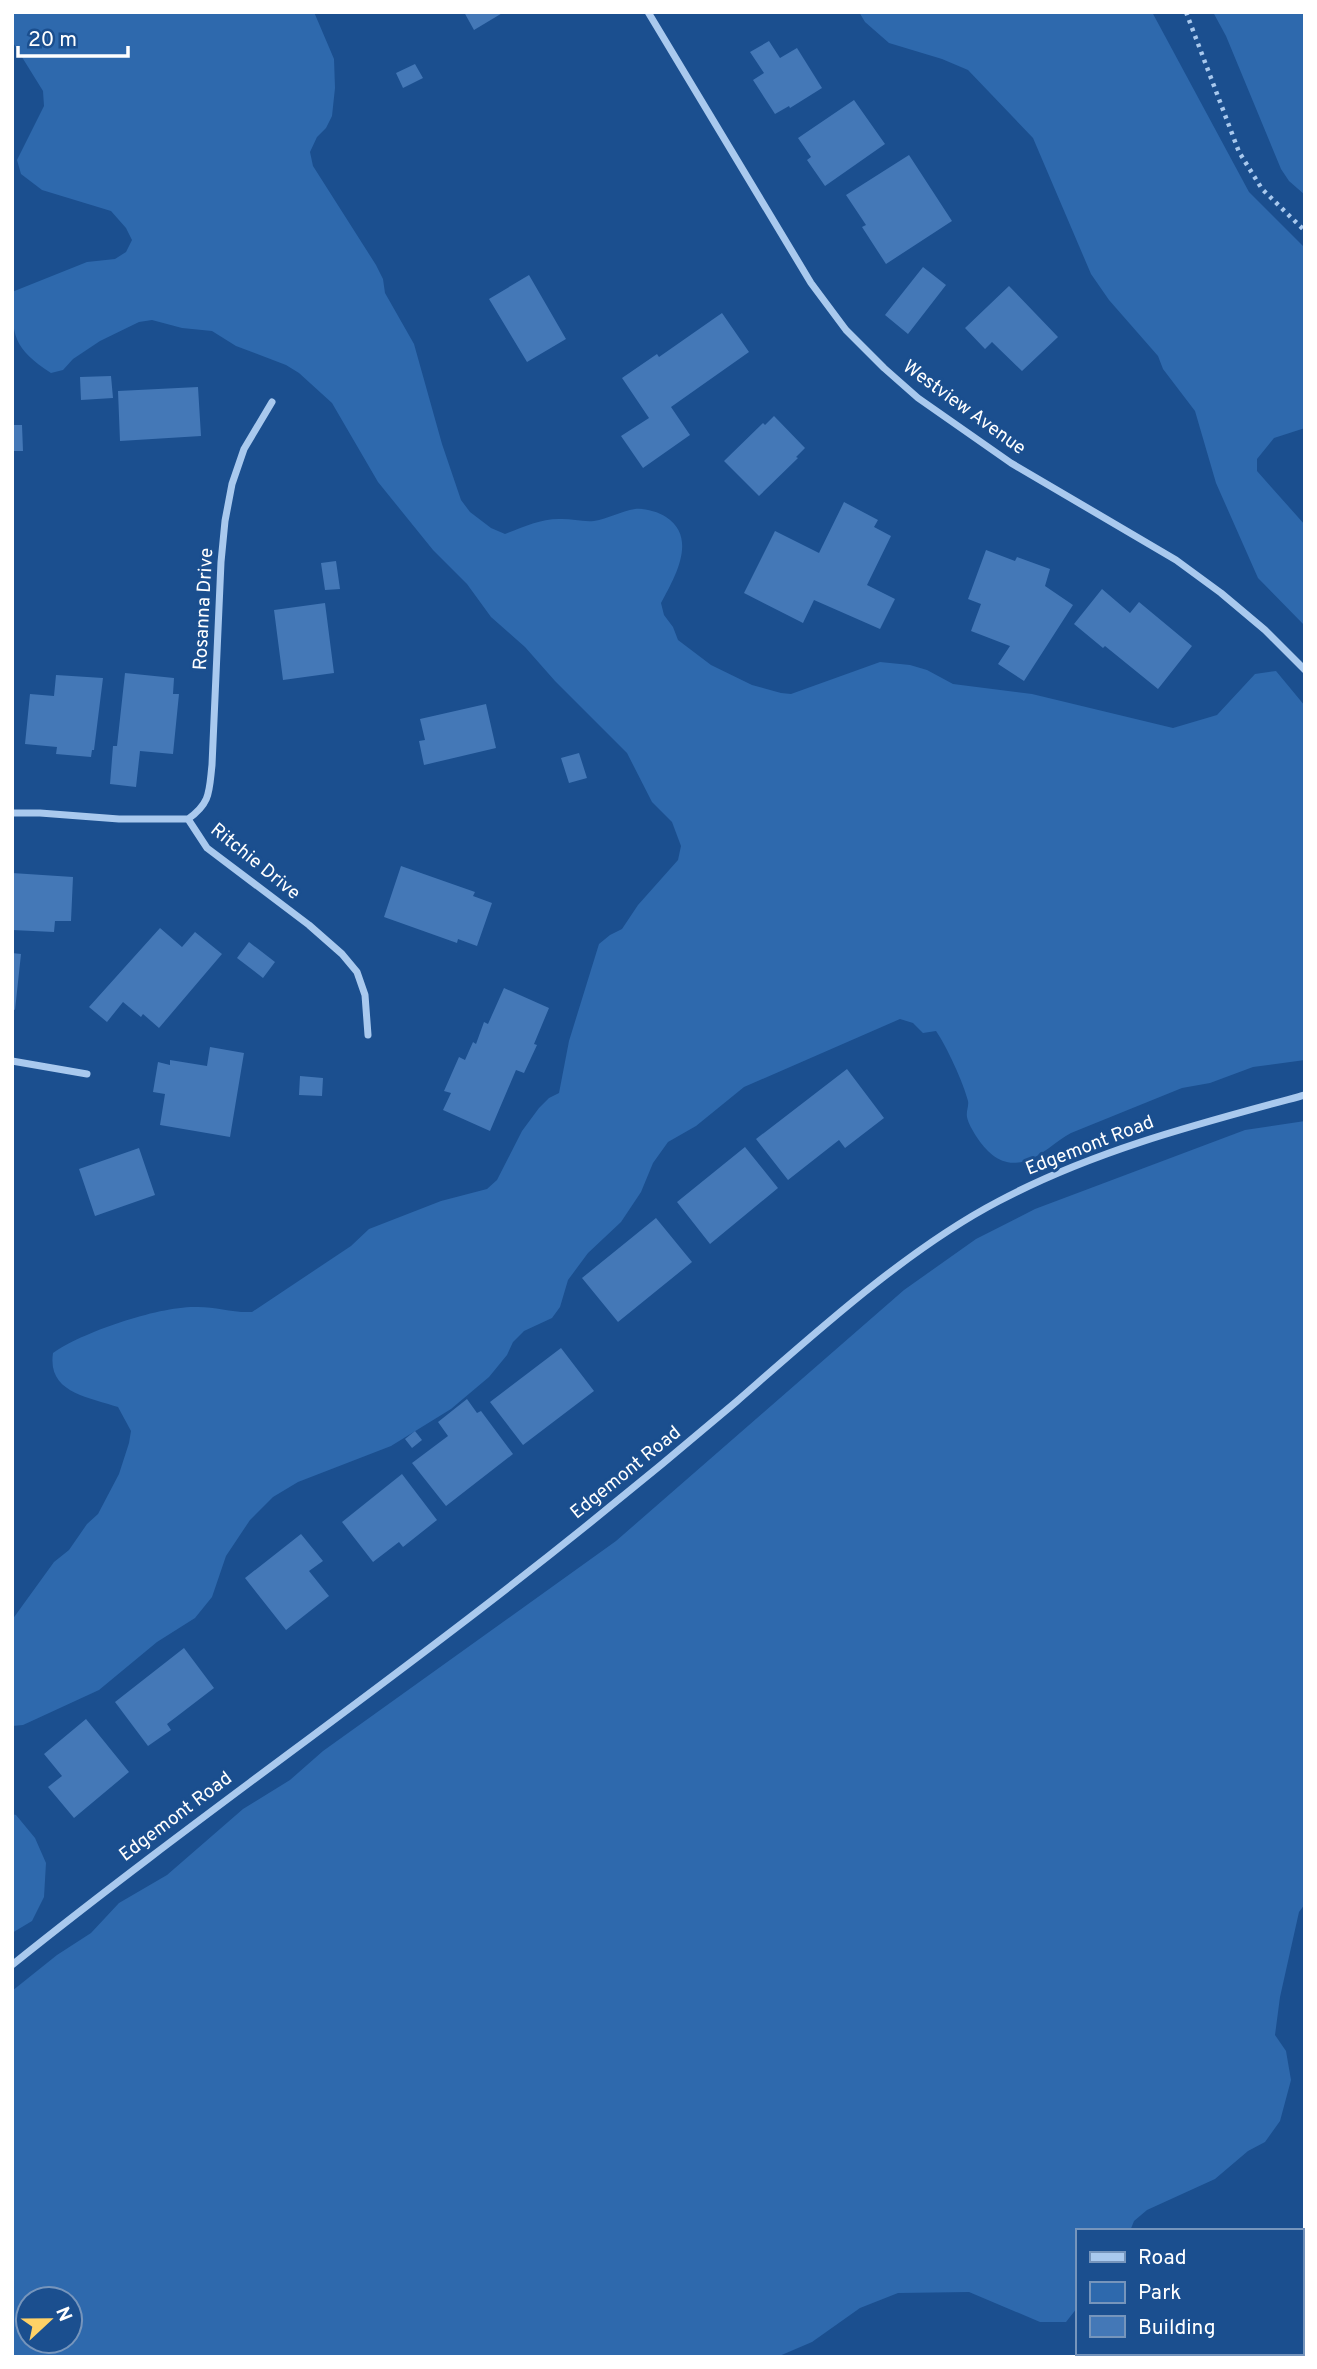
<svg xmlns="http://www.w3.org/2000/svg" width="1317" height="2369" font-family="Overpass,sans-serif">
<rect width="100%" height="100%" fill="#1b4f8f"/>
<path fill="#2e69ad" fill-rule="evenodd" d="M 12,12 L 314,12 L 334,59 L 335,88 L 332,116 L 326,128 L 317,137 L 310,152 L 313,166 L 376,265 L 383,279 L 385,293 L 414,344 L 442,444 L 461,500 L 470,512 L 491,528 L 505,534 C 523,527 542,518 562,519 C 572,519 583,522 594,521 C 608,519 621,511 635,509 C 645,508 658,512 666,517 C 698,538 675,577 661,603 L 664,615 L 673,627 L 678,640 L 711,665 L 752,685 L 781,693 L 791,694 L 880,662 L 910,665 L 927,670 L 953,684 L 1032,694 L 1173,728 L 1217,715 L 1255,674 L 1276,671 L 1305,706 L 1305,1060 L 1253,1067 L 1210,1083 L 1182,1088 L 1071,1133 C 1056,1141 1042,1156 1025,1161 C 1003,1168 988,1154 976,1136 C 973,1131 968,1123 967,1117 C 966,1111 969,1106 968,1101 C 963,1082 947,1047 936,1031 L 923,1033 L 913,1023 L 900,1019 L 744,1087 L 696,1126 L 668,1142 L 653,1163 L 641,1192 L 621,1222 L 588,1253 L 568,1280 L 560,1307 L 552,1318 L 524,1331 L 513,1342 L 507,1355 L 489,1377 L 451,1409 L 391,1446 L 298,1482 L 273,1497 L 250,1520 L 226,1556 L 212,1597 L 195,1618 L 157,1642 L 99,1690 L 23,1725 L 12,1726 L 12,1620 L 54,1562 L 69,1550 L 87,1524 L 98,1514 L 119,1474 L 129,1443 L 131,1431 L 118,1407 C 89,1397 47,1393 53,1353 C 82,1332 162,1305 198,1307 C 216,1307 233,1313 252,1312 L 351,1246 L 369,1229 L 441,1201 L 487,1189 L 497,1180 L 522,1131 L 539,1108 L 549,1098 L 559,1093 L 569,1041 L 599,944 L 610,935 L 622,929 L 638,905 L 678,860 L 681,846 L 672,822 L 652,802 L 627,753 L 555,681 L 525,647 L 491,617 L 467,584 L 433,550 L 378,482 L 332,403 L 299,373 L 286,365 L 236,346 L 212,331 L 182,328 L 152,320 L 139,322 L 100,341 L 73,359 L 63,370 L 51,373 C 13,348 12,336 12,292 L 87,262 L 115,259 L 126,252 L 132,240 L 126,228 L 111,211 L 42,190 L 21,174 L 17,160 L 44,106 L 43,91 L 12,41 Z
M 859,12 L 1152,12 L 1249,192 L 1305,248 L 1305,428 L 1274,438 L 1257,459 L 1257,471 L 1305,525 L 1305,626 L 1258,578 L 1216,483 L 1195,411 L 1163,369 L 1158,356 L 1109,300 L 1091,274 L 1033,138 L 968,70 L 942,59 L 889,43 L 865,22 Z
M 1213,12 L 1305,12 L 1305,195 L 1289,181 L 1281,169 L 1226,36 Z
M 1305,1121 L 1305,1904 L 1299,1912 L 1280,1997 L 1275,2035 L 1286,2051 L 1291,2080 L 1280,2121 L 1265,2142 L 1248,2151 L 1215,2179 L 1147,2210 L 1134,2221 L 1130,2231 L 1077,2231 L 1077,2308 L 1066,2322 L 1040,2322 L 969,2292 L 898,2293 L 860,2308 L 812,2342 L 777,2357 L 12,2357 L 12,1991 L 57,1955 L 91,1933 L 119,1903 L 167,1875 L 243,1809 L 290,1780 L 323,1751 L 616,1541 L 904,1290 L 976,1239 L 1035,1209 L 1245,1130 ZM 70,2299 L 70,2341 L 28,2341 L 28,2299 Z
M 12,1814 L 16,1815 L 35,1838 L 46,1863 L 44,1897 L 32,1921 L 12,1933 Z"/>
<path fill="#4478b7" d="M 464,12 L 504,12 L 474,30 Z
M 769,41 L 780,58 L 797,48 L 822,88 L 790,108 L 789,106 L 775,114 L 753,80 L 764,73 L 750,52 Z
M 415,64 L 423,78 L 403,88 L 396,73 Z
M 854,100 L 885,144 L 825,186 L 807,160 L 811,157 L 798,138 Z
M 909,155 L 952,221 L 886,264 L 862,227 L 866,225 L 846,195 Z
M 923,267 L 946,285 L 908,334 L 885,315 Z
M 529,275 L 566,339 L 527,362 L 489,299 Z
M 1009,286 L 1058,337 L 1022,371 L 992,342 L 985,349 L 965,328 Z
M 722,313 L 749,352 L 671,407 L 690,435 L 643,468 L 621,436 L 649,418 L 622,378 L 657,354 L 659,357 Z
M 111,376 L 113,398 L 81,400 L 80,377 Z
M 198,387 L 201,436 L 120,441 L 118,391 Z
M 774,416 L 805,448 L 796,457 L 798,458 L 759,496 L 724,461 L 763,423 L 765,425 Z
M 12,425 L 22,425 L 23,451 L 12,451 Z
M 844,502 L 878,520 L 874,527 L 891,536 L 867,585 L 895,599 L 880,629 L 814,600 L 803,623 L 744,593 L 775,531 L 819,553 Z
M 986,550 L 1015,561 L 1017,557 L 1050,569 L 1045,586 L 1073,605 L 1024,681 L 998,664 L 1010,646 L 971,631 L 981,604 L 968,599 Z
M 336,561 L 340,589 L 325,590 L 321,563 Z
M 1102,589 L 1130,613 L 1139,602 L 1192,646 L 1158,689 L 1105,646 L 1103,648 L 1074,624 Z
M 325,603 L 334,673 L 283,680 L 274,610 Z
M 125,673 L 174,678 L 173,694 L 179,694 L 173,754 L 140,751 L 136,787 L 110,784 L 113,746 L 117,746 Z
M 56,675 L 103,678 L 94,750 L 92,750 L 91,757 L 56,754 L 57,747 L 25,744 L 30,694 L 54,696 Z
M 486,704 L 496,748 L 424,765 L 419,741 L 425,740 L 420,719 Z
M 579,753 L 587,778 L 569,783 L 561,758 Z
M 401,866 L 475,892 L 473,896 L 492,903 L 477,946 L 458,939 L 457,943 L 384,917 Z
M 12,873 L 73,877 L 71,921 L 55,921 L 54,932 L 12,930 Z
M 160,928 L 182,947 L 195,932 L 222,954 L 159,1028 L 143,1014 L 141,1017 L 123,1002 L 107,1022 L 89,1007 Z
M 249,942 L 275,962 L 263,978 L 237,958 Z
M 12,953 L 21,954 L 15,1010 L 12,1009 Z
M 504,988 L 549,1008 L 534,1044 L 537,1045 L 524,1073 L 516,1070 L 490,1131 L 443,1110 L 451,1093 L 444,1091 L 459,1057 L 465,1060 L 473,1042 L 476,1044 L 484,1022 L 488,1024 Z
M 210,1047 L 244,1053 L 230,1137 L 160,1125 L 165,1094 L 153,1092 L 158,1062 L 170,1065 L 170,1060 L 207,1066 Z
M 847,1069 L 884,1118 L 845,1148 L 839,1140 L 788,1180 L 756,1139 Z
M 300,1076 L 323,1078 L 322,1096 L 299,1095 Z
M 745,1147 L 778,1188 L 710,1244 L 677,1202 Z
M 139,1148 L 155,1195 L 95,1216 L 79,1169 Z
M 656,1218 L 692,1262 L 618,1322 L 582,1278 Z
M 561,1348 L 594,1391 L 523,1445 L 490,1402 Z
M 467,1399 L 477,1413 L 481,1411 L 513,1454 L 446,1506 L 412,1463 L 448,1436 L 438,1422 Z
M 415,1431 L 422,1440 L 412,1448 L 405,1439 Z
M 402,1474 L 437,1520 L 403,1547 L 399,1542 L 373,1562 L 342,1522 Z
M 301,1534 L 323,1561 L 309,1571 L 329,1596 L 286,1630 L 245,1578 Z
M 184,1648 L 214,1688 L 167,1724 L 171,1730 L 148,1746 L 115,1702 Z
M 86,1719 L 129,1772 L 74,1818 L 48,1787 L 62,1776 L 44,1754 Z"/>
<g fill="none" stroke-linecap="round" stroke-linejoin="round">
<path stroke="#a9c9ee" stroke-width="4.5" stroke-dasharray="3.5 5" stroke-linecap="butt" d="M 1186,12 L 1239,152 L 1262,189 L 1305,231"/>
<path stroke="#a9c9ee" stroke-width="7" d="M 648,12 L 811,283 L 846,330 L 884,368 L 918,398 L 1011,463 L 1176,560 L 1221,593 L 1265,630 L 1305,670
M 12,813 L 40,813 L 119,819 L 188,819
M 188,819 C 211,803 209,791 212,765 L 221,562 L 225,521 L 232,484 L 244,449 L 272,402
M 188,819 L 207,848 L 309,925 L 342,954 L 357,972 L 365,995 L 368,1035
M 12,1061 L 87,1074
M 12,1965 C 175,1834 345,1715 509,1587 C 586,1527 662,1465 736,1402 C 815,1333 907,1249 999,1201 C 1095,1150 1201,1123 1305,1095"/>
</g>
<g text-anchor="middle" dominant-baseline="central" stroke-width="6" stroke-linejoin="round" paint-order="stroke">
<g font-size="19" fill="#fff" stroke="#1b4f8f">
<text transform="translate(964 408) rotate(36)">Westview Avenue</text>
<text transform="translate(204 609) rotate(-87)">Rosanna Drive</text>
<text transform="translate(255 862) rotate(39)">Ritchie Drive</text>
<text transform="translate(1090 1146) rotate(-21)">Edgemont Road</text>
<text transform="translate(626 1473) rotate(-39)">Edgemont Road</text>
<text transform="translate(176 1817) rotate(-37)">Edgemont Road</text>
</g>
</g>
<rect width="1317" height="2369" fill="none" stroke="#ffffff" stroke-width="28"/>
<rect x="1076" y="2229" width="228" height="126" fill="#1b4f8f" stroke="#7695bc" stroke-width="2"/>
<rect x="1090" y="2252" width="35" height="10" fill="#a9c9ee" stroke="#7695bc" stroke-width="2"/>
<text x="1138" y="2264" font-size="21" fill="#ffffff">Road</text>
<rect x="1090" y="2282" width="35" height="21" fill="#2e69ad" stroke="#7695bc" stroke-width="2"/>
<text x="1138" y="2299" font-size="21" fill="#ffffff">Park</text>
<rect x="1090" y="2316" width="35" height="21" fill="#4478b7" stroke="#7695bc" stroke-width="2"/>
<text x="1138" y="2334" font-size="21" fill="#ffffff">Building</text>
<g transform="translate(49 2320) rotate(68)"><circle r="33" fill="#1b4f8f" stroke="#7695bc" stroke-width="2"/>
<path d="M0-5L12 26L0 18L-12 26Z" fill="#ffd166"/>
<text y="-10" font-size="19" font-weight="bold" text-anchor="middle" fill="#ffffff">N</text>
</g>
<path d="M18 46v10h110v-10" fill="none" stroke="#ffffff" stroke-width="3.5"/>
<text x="28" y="46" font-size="21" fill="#ffffff" stroke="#1b4f8f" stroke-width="5" paint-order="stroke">20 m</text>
</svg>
